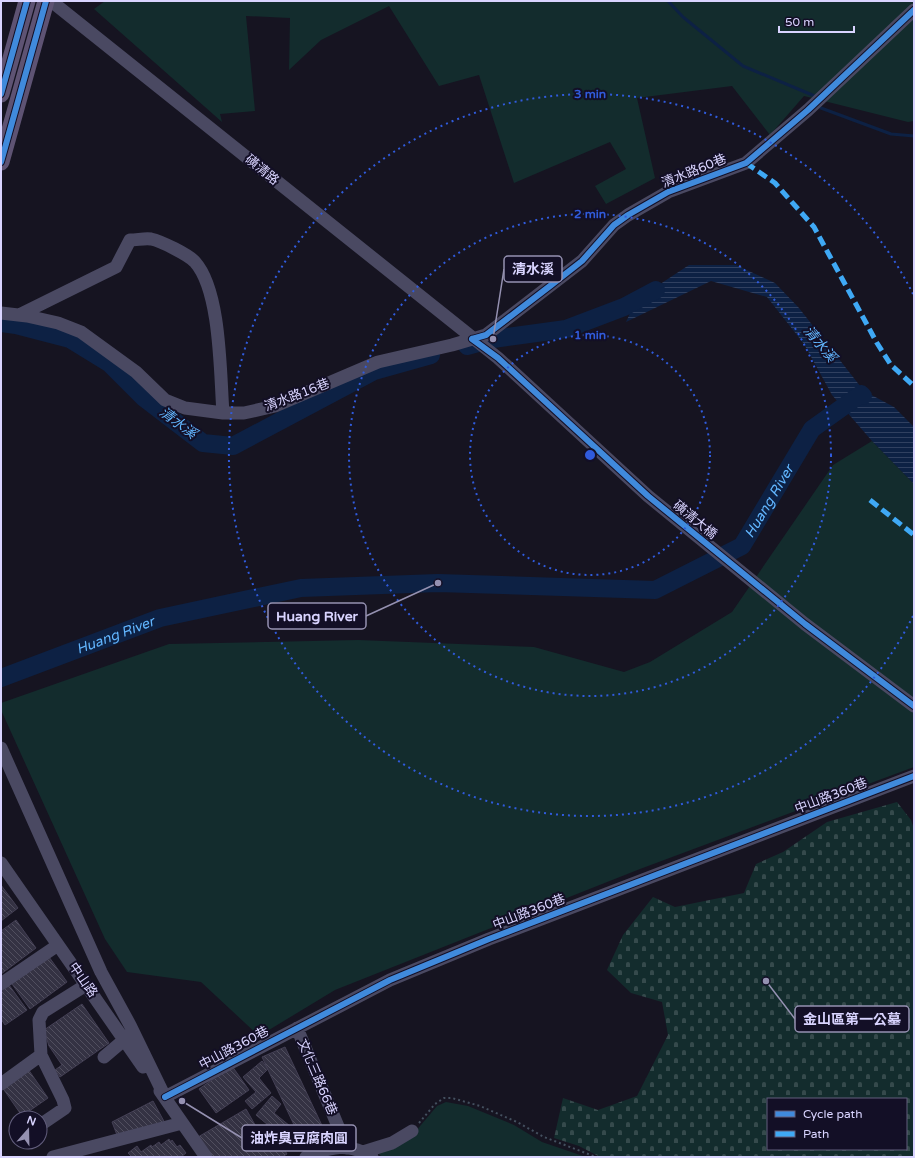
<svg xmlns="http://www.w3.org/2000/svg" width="915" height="1158" font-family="'Varela Round','Noto Sans TC',sans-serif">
<defs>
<pattern id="cemetery-stones" width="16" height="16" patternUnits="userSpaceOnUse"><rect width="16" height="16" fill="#132c2d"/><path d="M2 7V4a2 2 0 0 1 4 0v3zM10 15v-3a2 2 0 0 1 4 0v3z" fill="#354a4c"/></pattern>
<pattern id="water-rules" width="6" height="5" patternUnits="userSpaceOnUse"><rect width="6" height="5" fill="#0d2144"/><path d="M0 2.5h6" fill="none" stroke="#304060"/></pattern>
<pattern id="building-back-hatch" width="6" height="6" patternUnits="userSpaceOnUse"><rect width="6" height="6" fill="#343243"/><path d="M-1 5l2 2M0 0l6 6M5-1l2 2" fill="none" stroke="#514f5f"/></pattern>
</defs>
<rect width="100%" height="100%" fill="#161421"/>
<path fill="#132c2d" d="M 105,1 L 914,1 L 914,121 L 908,122 L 804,96 L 770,135 L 732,86 L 637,98 L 655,178 L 606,204 L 595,186 L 626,169 L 610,142 L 514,183 L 479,75 L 439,86 L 389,6 L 321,40 L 289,70 L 290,18 L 246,16 L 255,111 L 220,114 L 222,122 L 94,9 Z
M 872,441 L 914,484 L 914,767 L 640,869 L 335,990 L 259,1036 L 201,982 L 127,972 L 105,939 L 1,710 L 1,703 L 169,644 L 358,640 L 534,647 L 624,672 L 650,662 L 732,612 L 833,465 Z
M 446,1102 L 468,1106 L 514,1125 L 542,1142 L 586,1157 L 382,1157 L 377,1152 L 415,1132 L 437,1106 Z"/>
<path fill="url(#cemetery-stones)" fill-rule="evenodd" d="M 897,802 L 911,820 L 914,829 L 914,1157 L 600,1157 L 579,1146 L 554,1138 L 563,1098 L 598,1110 L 637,1096 L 668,1035 L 662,1002 L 631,993 L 607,970 L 623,935 L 653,897 L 675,907 L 744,893 L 756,864 L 783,852 L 827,822 ZM 768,1099 L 906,1099 L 906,1149 L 768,1149 Z"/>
<path fill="url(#water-rules)" d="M 689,265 L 736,265 L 775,283 L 799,308 L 864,391 L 894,407 L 914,427 L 914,484 L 872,441 L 832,395 L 804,344 L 767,297 L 711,281 L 626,322 L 636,300 Z"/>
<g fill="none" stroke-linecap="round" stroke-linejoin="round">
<path stroke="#0d2144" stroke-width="3" d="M 668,1 L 683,17 L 743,66 L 817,97
M 821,108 L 891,134 L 914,136"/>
<g stroke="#0d2144" stroke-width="18">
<path d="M 1,323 L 16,325 L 70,339 L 109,363 L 143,397 L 203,443 L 233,446 L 374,371 L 431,355"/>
<path d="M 467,346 L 493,339 L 566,329 L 624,307 L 656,290"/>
<path id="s1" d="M 1,678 L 160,618 L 301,588 L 438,583 L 655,590 L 742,546 L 812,429 L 861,394 L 863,396"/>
</g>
</g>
<path fill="url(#building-back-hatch)" stroke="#433f54" d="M 1,885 L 18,908 L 1,921 Z
M 16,920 L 36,948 L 1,974 L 1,931 Z
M 44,950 L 67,982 L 30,1009 L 7,977 Z
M 4,978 L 27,1010 L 5,1025 L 1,1019 L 1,981 Z
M 82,1004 L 109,1043 L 60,1077 L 55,1070 L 62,1065 L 49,1046 L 44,1030 Z
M 285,1047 L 326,1134 L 303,1144 L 262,1057 Z
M 262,1061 L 268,1069 L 259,1078 L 271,1093 L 252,1109 L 245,1101 L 256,1092 L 243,1077 Z
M 232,1066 L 249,1090 L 216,1113 L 199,1089 Z
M 28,1069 L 48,1098 L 22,1116 L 2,1087 Z
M 272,1096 L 281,1104 L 274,1113 L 290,1126 L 296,1138 L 291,1144 L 256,1115 Z
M 153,1101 L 166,1125 L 117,1135 L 112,1122 Z
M 246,1109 L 258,1130 L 269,1123 L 287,1154 L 282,1157 L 211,1157 L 198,1137 Z
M 169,1139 L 171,1142 L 172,1140 L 177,1147 L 180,1145 L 186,1153 L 181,1157 L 167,1157 L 166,1155 L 163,1157 L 132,1157 L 128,1153 L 137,1146 L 141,1152 L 151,1145 L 152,1147 L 159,1142 L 161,1145 Z"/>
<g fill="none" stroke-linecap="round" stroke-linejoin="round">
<path stroke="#44505f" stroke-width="2" stroke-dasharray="2 3" stroke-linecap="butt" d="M 419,1123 L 435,1104 L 444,1098 L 452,1098 L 480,1106 L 517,1122 L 544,1137 L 596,1157"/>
<path stroke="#4a4962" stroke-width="13" d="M 51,1 L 498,358 L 648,496 L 805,624 L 914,706
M 1,313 L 27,316 L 58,323 L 81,332 L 136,372 L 165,400 L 185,408 L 223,413 L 244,413 L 275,406 L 378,362 L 452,345 L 486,335 L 582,261 L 614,225 L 628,215 L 668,192 L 746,163 L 808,110 L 914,10
M 19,315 L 116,267 L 130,240 C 137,240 145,238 151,239 C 161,241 189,255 195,262 C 221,291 220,374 223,413
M 1,748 L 101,972 L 130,1025 L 165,1097
M 1,863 L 143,1067
M 1,984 L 58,945
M 297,1028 L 347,1148
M 104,1057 L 124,1040
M 1,1084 L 41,1055
M 160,1091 L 206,1157
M 165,1097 L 390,980 L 489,939 L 914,776
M 40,1125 L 65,1108 L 63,1100 L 41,1055 L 39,1020 L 43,1012 L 86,985
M 363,1152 L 392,1143 L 412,1131
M 53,1157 L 182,1123
M 306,1157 C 330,1147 349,1142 372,1157"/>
<path stroke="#5e5373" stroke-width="17" d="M 1,94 L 27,1
M 1,162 L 46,1"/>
<path stroke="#3fa9f5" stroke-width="5" stroke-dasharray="10 5" stroke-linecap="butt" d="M 746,163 L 775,183 L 814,227 L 877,343 L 891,365 L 914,386
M 870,500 L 914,535"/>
<defs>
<path id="cycleway" d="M 1,94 L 27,1
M 1,162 L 46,1
M 472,339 L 498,358 L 648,496 L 805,624 L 914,706
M 472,339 L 486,335 L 550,286 L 582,261 L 614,225 L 628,215 L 668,192 L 746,163 L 808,110 L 914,10
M 165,1097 L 390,980 L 489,939 L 914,776"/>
</defs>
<use href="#cycleway" stroke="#130f26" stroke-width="8"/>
<use href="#cycleway" stroke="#408adc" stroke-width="6"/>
</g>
<g fill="none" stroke="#305bdc" stroke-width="2" stroke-dasharray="2 4">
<circle cx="590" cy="455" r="120"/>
<circle cx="590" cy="455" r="241"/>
<path d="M913 616A361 361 0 1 1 913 294"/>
</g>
<g text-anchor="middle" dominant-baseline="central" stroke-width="4" stroke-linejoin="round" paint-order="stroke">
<g font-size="13" fill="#d9d4ff" stroke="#130f26">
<text transform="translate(262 170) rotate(39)">磺清路</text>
<text transform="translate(694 171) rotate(-22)">清水路60巷</text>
<text transform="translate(297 395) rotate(-21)">清水路16巷</text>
<text transform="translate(695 520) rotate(39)">磺清大橋</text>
<text transform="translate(831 796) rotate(-21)">中山路360巷</text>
<text transform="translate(529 912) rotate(-21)">中山路360巷</text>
<text transform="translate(83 980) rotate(55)">中山路</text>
<text transform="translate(234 1048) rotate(-28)">中山路360巷</text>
<text transform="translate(317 1077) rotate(67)">文化三路66巷</text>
</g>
<g font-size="14" font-style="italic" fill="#62b6ff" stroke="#130f26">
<text transform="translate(820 344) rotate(50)">清水溪</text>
<text transform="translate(178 423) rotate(37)">清水溪</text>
<text stroke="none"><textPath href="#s1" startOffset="818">Huang River</textPath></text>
<text stroke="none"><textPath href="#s1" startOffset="122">Huang River</textPath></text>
</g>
</g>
<circle cx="590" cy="455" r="6" fill="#305bdc" stroke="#130f26" stroke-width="2"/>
<g font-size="12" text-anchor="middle" font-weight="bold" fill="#305bdc" stroke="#130f26" stroke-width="4" stroke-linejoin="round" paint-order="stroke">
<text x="590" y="98">3 min</text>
<text x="590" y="218">2 min</text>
<text x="590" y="339">1 min</text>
</g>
<path fill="none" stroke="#9591b1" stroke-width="1.5" d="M493 339L504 269M438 583L366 616M766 981L795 1019M182 1101L242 1138"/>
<g fill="#9591b1" stroke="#130f26" stroke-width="1.5">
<circle cx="493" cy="339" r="4"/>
<circle cx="438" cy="583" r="4"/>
<circle cx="766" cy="981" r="4"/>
<circle cx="182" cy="1101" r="4"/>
</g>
<g fill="#130f26" stroke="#9591b1" stroke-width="1.5">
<rect x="504" y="256" width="58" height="26" rx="4"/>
<rect x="268" y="603" width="98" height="26" rx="4"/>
<rect x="795" y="1006" width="114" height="26" rx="4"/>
<rect x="242" y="1125" width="114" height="26" rx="4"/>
</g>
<g font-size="14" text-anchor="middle" font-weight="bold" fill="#d9d4ff">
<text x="533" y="274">清水溪</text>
<text x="317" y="621">Huang River</text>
<text x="852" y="1024">金山區第一公墓</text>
<text x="299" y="1143">油炸臭豆腐肉圓</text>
</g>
<rect width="915" height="1158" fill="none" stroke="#d9d4ff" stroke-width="4"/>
<rect x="767" y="1098" width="140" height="52" fill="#130f26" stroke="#625e7d"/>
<rect x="775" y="1111" width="20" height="6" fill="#408adc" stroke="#625e7d"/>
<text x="803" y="1118" font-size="12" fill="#d9d4ff">Cycle path</text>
<rect x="775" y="1131" width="20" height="6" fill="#3fa9f5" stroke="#625e7d"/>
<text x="803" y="1138" font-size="12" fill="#d9d4ff">Path</text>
<g transform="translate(28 1130) rotate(20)"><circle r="19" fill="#130f26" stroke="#625e7d"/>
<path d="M0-3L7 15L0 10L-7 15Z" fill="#9591b1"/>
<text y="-6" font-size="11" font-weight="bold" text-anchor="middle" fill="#d9d4ff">N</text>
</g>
<path d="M779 26v6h75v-6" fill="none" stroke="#d9d4ff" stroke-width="2"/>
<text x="785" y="26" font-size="12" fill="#d9d4ff" stroke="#130f26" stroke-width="3" paint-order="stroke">50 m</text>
</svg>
